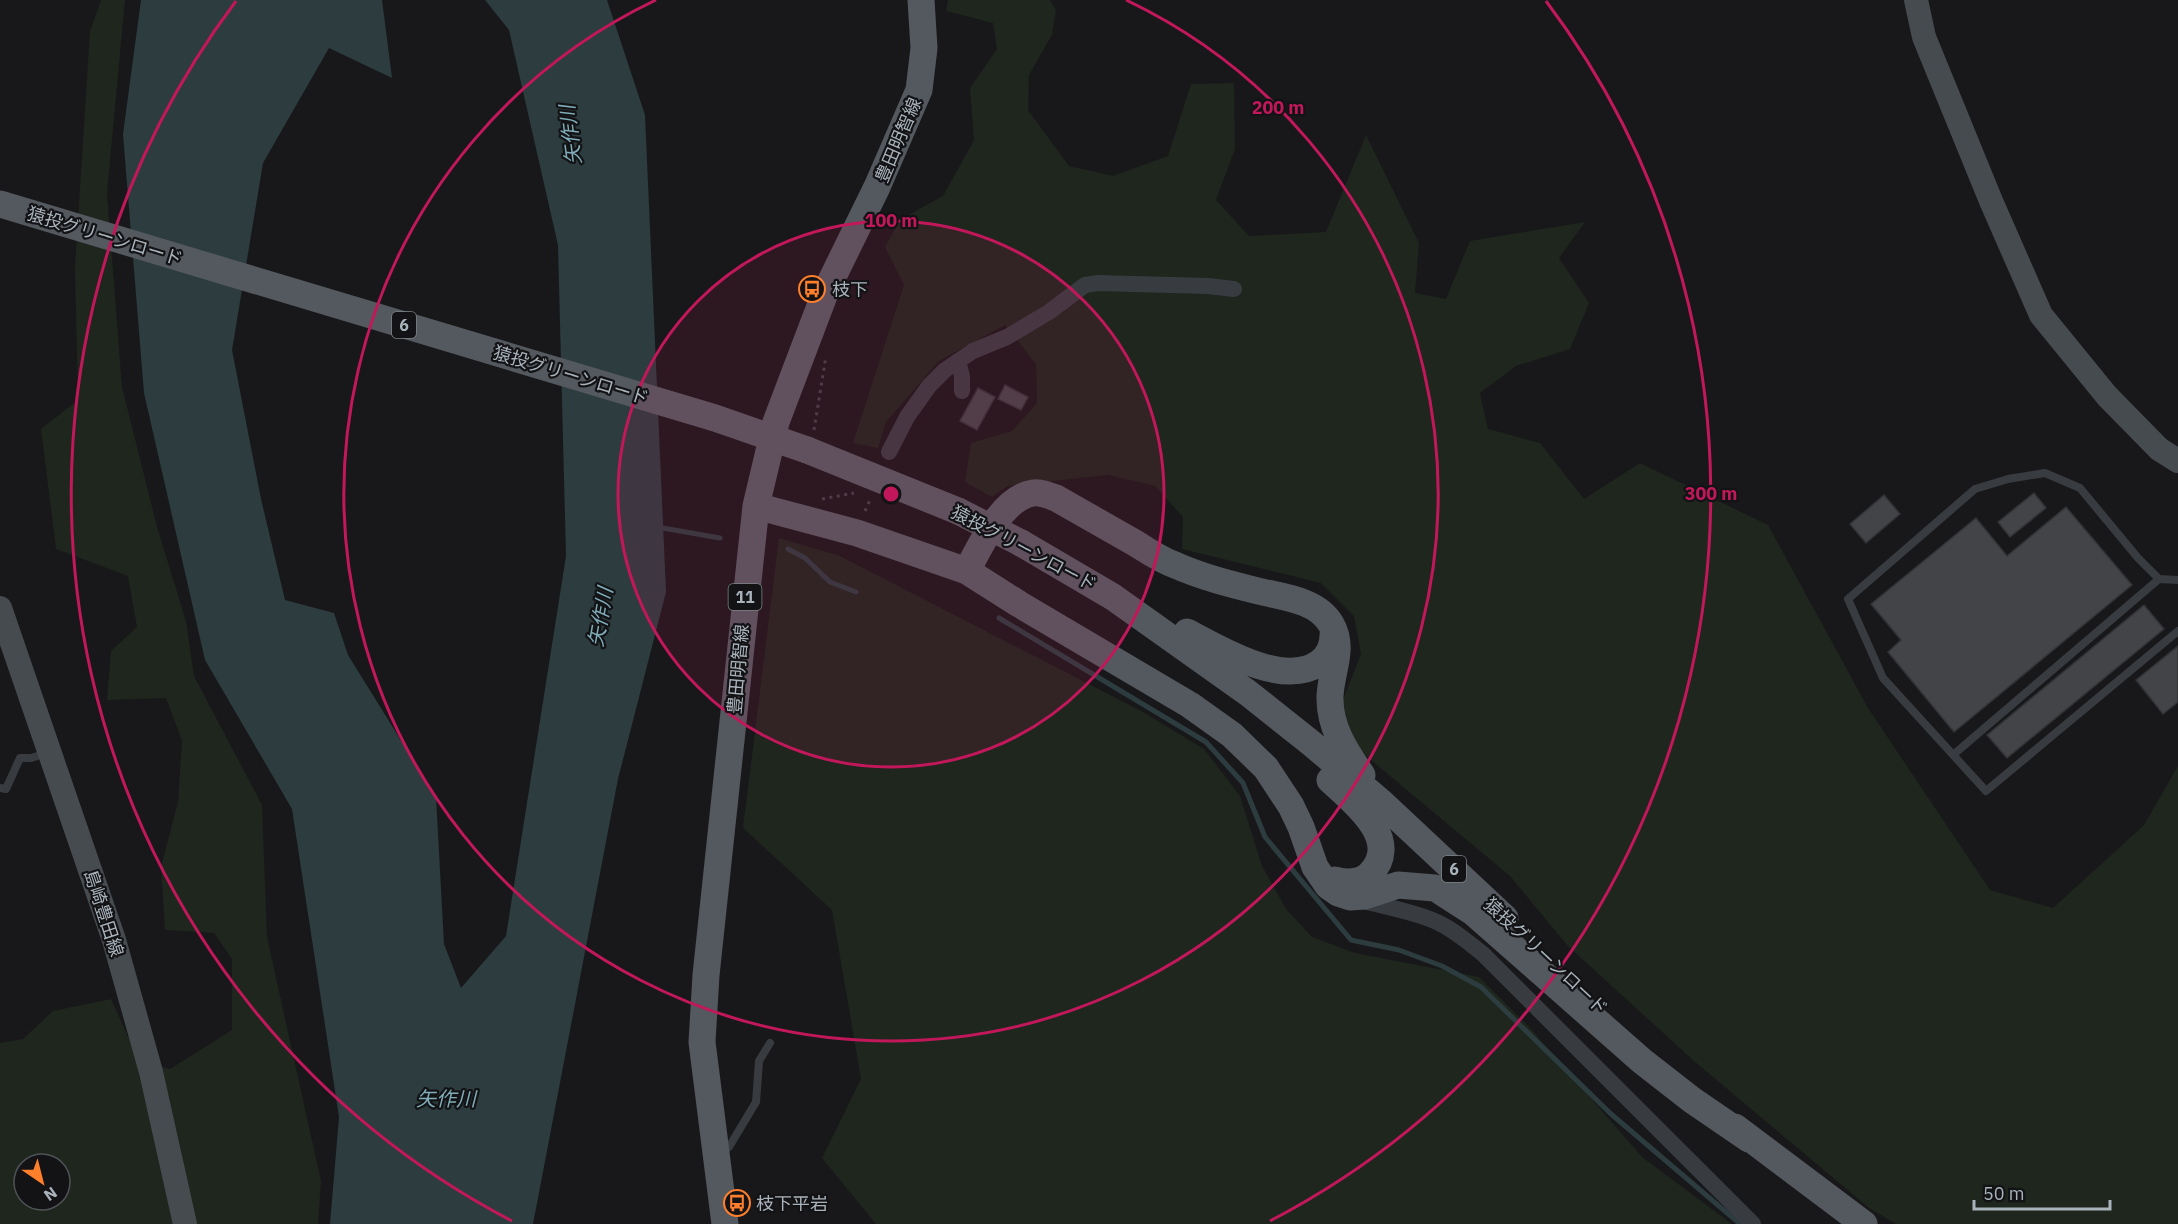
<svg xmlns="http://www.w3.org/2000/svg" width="2178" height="1224" font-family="'IBM Plex Sans','Noto Sans JP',sans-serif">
<rect width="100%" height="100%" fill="#18181a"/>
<path fill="#1e261d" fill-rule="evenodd" d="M 101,0 L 125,0 L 107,193 L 122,387 L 157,527 L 186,621 L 194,676 L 262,805 L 267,937 L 321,1181 L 318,1224 L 0,1224 L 0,1043 L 23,1039 L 53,1011 L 111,999 L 139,1061 L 170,1069 L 232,1030 L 232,959 L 214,933 L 165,930 L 161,867 L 178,802 L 182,741 L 166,698 L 107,700 L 111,651 L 137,627 L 128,576 L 56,549 L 41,429 L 78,400 L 75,267 L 90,31 ZM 24,1164 L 60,1164 L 60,1200 L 24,1200 Z
M 948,0 L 1050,0 L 1056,10 L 1052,35 L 1029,75 L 1028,110 L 1069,166 L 1113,176 L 1168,156 L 1191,84 L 1234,83 L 1235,149 L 1216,200 L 1249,236 L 1326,232 L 1366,135 L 1419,243 L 1415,293 L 1446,299 L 1470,241 L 1585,222 L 1559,258 L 1589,303 L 1570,349 L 1516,366 L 1480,393 L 1488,429 L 1540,443 L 1584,499 L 1640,463 L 1768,525 L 1868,708 L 1990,890 L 2053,908 L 2144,825 L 2178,766 L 2178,1224 L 1896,1224 L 1869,1208 L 1694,1061 L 1568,946 L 1510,876 L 1365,755 L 1347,733 L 1342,702 L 1361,654 L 1354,616 L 1321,583 L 1182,549 L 1183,517 L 1155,486 L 1108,475 L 1007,486 L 992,497 L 965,482 L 971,443 L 1012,431 L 1037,403 L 1036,364 L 1005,325 L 939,361 L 886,422 L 878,448 L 853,443 L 904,285 L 885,247 L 901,219 L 943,196 L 974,140 L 970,88 L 997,49 L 993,23 L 946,11 Z
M 779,538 L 840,556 L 1143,712 L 1204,749 L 1240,796 L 1262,866 L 1286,909 L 1312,937 L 1355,953 L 1479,977 L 1531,1029 L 1642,1157 L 1732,1224 L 876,1224 L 822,1158 L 861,1079 L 832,910 L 743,828 Z"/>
<path fill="#2c3c3f" d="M 141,0 L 382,0 L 392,78 L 329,48 L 263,163 L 232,350 L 261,499 L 285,600 L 334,613 L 348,655 L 436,797 L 444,944 L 461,988 L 506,936 L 566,556 L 558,245 L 509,30 L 485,0 L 607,0 L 645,115 L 666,592 L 618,779 L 533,1224 L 330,1224 L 339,1117 L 292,809 L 205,660 L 144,393 L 123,134 Z"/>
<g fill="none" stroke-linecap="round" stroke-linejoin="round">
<path stroke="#2c3c3f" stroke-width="5" d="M 657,527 L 720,538
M 788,549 L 805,558 L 830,582 L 856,592
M 999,618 L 1206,742 L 1243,783 L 1265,837 L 1351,940 L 1399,950 L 1442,966 L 1481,987 L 1611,1114 L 1740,1224"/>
</g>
<path fill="#424447" stroke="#323336" stroke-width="1.5" d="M 1005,385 L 1028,397 L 1021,410 L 998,399 Z
M 978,388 L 995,397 L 977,430 L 960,421 Z
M 2034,493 L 2046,508 L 2010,537 L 1998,522 Z
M 1884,495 L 1900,514 L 1866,543 L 1850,524 Z
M 2066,507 L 2132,585 L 1954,732 L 1888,652 L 1901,640 L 1871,604 L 1976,518 L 2007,556 Z
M 2144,605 L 2164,629 L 2007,758 L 1987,735 Z
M 2178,646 L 2178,702 L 2163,714 L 2136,680 Z"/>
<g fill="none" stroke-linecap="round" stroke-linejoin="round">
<path stroke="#3e4347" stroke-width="3" stroke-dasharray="3 4.5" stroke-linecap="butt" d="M 814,430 L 826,356
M 822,499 L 854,493
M 865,511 L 871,498"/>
<path stroke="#383b40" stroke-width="8" d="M 2178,580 L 2159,579 L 2138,558 L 2080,488 L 2045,473 L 2008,479 L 1975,489 L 1848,599 L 1883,678 L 1986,791 L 2178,631
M 1953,755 L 2159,579
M 0,788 L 6,789 L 20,758 L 31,758 L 47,753
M 720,1153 L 729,1147 L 756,1102 L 759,1061 L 770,1043"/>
<path stroke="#383b40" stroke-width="16" d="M 958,361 L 962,376 L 962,391
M 889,452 L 907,417 L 929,386 L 945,370 L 973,351 L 1007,337 L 1049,312 L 1085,285 L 1098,283 L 1208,286 L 1234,289
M 1360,900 C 1385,907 1413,911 1437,922 C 1454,930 1468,942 1483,954 L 1753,1224"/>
<path stroke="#464b50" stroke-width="24" d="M 1916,0 L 1924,37 L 1991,201 L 2041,315 L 2107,396 L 2159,449 L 2178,461
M 0,608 L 114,940 L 151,1072 L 185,1224"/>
<path stroke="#54595f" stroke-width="27" d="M 807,450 L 958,511
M 756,506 L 857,533 L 967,571 L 1019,604 L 1190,705 L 1232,735 L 1266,768 L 1291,806 L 1301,827 L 1315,867 L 1328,886 L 1338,893 L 1350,897 L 1365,896 L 1398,885 L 1435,888 L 1474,913 L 1642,1061 L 1692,1100 L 1749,1139
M 1021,543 L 1113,597 L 1248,693 L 1311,743 L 1381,802 L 1505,918
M 967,571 C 980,546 1002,498 1033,493 C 1040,492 1048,495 1056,498 C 1082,513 1109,528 1135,543 C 1148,551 1161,560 1175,565 C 1202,577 1230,584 1258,591 C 1283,597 1317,600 1331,624 C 1345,648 1331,671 1330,696 C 1329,726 1345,751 1362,775
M 1187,632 C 1220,649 1283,688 1319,663 C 1329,656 1333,646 1333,635
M 1330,780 C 1354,802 1403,840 1370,874 C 1361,883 1347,883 1335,880
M 1735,1127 L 1864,1224
M 725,1224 L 702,1042 L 706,975 L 756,506 L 776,422 L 825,293 L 877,187 L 919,90 L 924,48 L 921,0"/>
<path stroke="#54595f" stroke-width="27" d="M 0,204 L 715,418 L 807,450
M 958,511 L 1021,543"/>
</g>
<circle cx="891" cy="494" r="273" fill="#c2185b" fill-opacity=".12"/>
<g fill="none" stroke="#c2185b" stroke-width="3">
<circle cx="891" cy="494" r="273"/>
<path d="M1126 0A547 547 0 1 1 656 0"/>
<path d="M512 1221A820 820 0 0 1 236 1M1546 1A820 820 0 0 1 1270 1221"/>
</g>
<defs>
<symbol id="bus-ring" viewBox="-11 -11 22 22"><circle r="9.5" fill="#131315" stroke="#ff7f2b" stroke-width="1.5"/><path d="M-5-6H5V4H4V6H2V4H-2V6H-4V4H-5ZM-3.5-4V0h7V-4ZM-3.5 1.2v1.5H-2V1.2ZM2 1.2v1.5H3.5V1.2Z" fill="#ff7f2b"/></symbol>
</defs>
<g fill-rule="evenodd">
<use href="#bus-ring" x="797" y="274" width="30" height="30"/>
<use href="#bus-ring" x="722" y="1188" width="30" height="30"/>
</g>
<g text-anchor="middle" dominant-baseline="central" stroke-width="4.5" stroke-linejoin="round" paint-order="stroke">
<g fill="#131315" stroke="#7c8389" stroke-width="1.5">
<rect x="392" y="312" width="24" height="26" rx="4.5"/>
<rect x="728.5" y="584" width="33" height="26" rx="4.5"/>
<rect x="1442" y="856" width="24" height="26" rx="4.5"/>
</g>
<g font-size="16" font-weight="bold" fill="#a9b3bb">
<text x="404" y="325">6</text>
<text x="745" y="597">11</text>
<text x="1454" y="869">6</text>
</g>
<g font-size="18" fill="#a9b3bb" stroke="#131315">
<text transform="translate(898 140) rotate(-67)">豊田明智線</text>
<text transform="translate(105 236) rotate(17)">猿投グリーンロード</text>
<text transform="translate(571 375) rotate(17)">猿投グリーンロード</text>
<text transform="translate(1024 548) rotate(28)">猿投グリーンロード</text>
<text transform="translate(738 669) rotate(-85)">豊田明智線</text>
<text transform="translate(104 913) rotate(72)">島崎豊田線</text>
<text transform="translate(1546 956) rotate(43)">猿投グリーンロード</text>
</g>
<g font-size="18" fill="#a9b3bb" stroke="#131315" text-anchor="start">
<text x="832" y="289">枝下</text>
<text x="756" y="1203">枝下平岩</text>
</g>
<g font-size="20" font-style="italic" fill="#7eacb8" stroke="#131315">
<text transform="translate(570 135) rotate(-97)">矢作川</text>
<text transform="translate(600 617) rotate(-80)">矢作川</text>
<text x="446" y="1098">矢作川</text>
</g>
</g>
<circle cx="891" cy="494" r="9" fill="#c2185b" stroke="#131315" stroke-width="3"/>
<g font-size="18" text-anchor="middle" font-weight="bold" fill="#c2185b" stroke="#131315" stroke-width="4.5" stroke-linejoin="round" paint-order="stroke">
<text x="1278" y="114">200 m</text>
<text x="891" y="227">100 m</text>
<text x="1711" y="500">300 m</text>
</g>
<g transform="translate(42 1182) rotate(145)"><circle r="28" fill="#131315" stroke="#4f5357" stroke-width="1.5"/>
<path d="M0-4.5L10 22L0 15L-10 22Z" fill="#ff7f2b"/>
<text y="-9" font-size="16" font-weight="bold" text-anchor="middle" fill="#a9b3bb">N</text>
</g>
<path d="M1974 1200v9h136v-9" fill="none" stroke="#a9b3bb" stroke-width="3"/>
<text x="1983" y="1200" font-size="18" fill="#a9b3bb" stroke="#131315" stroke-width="4.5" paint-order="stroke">50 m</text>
</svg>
